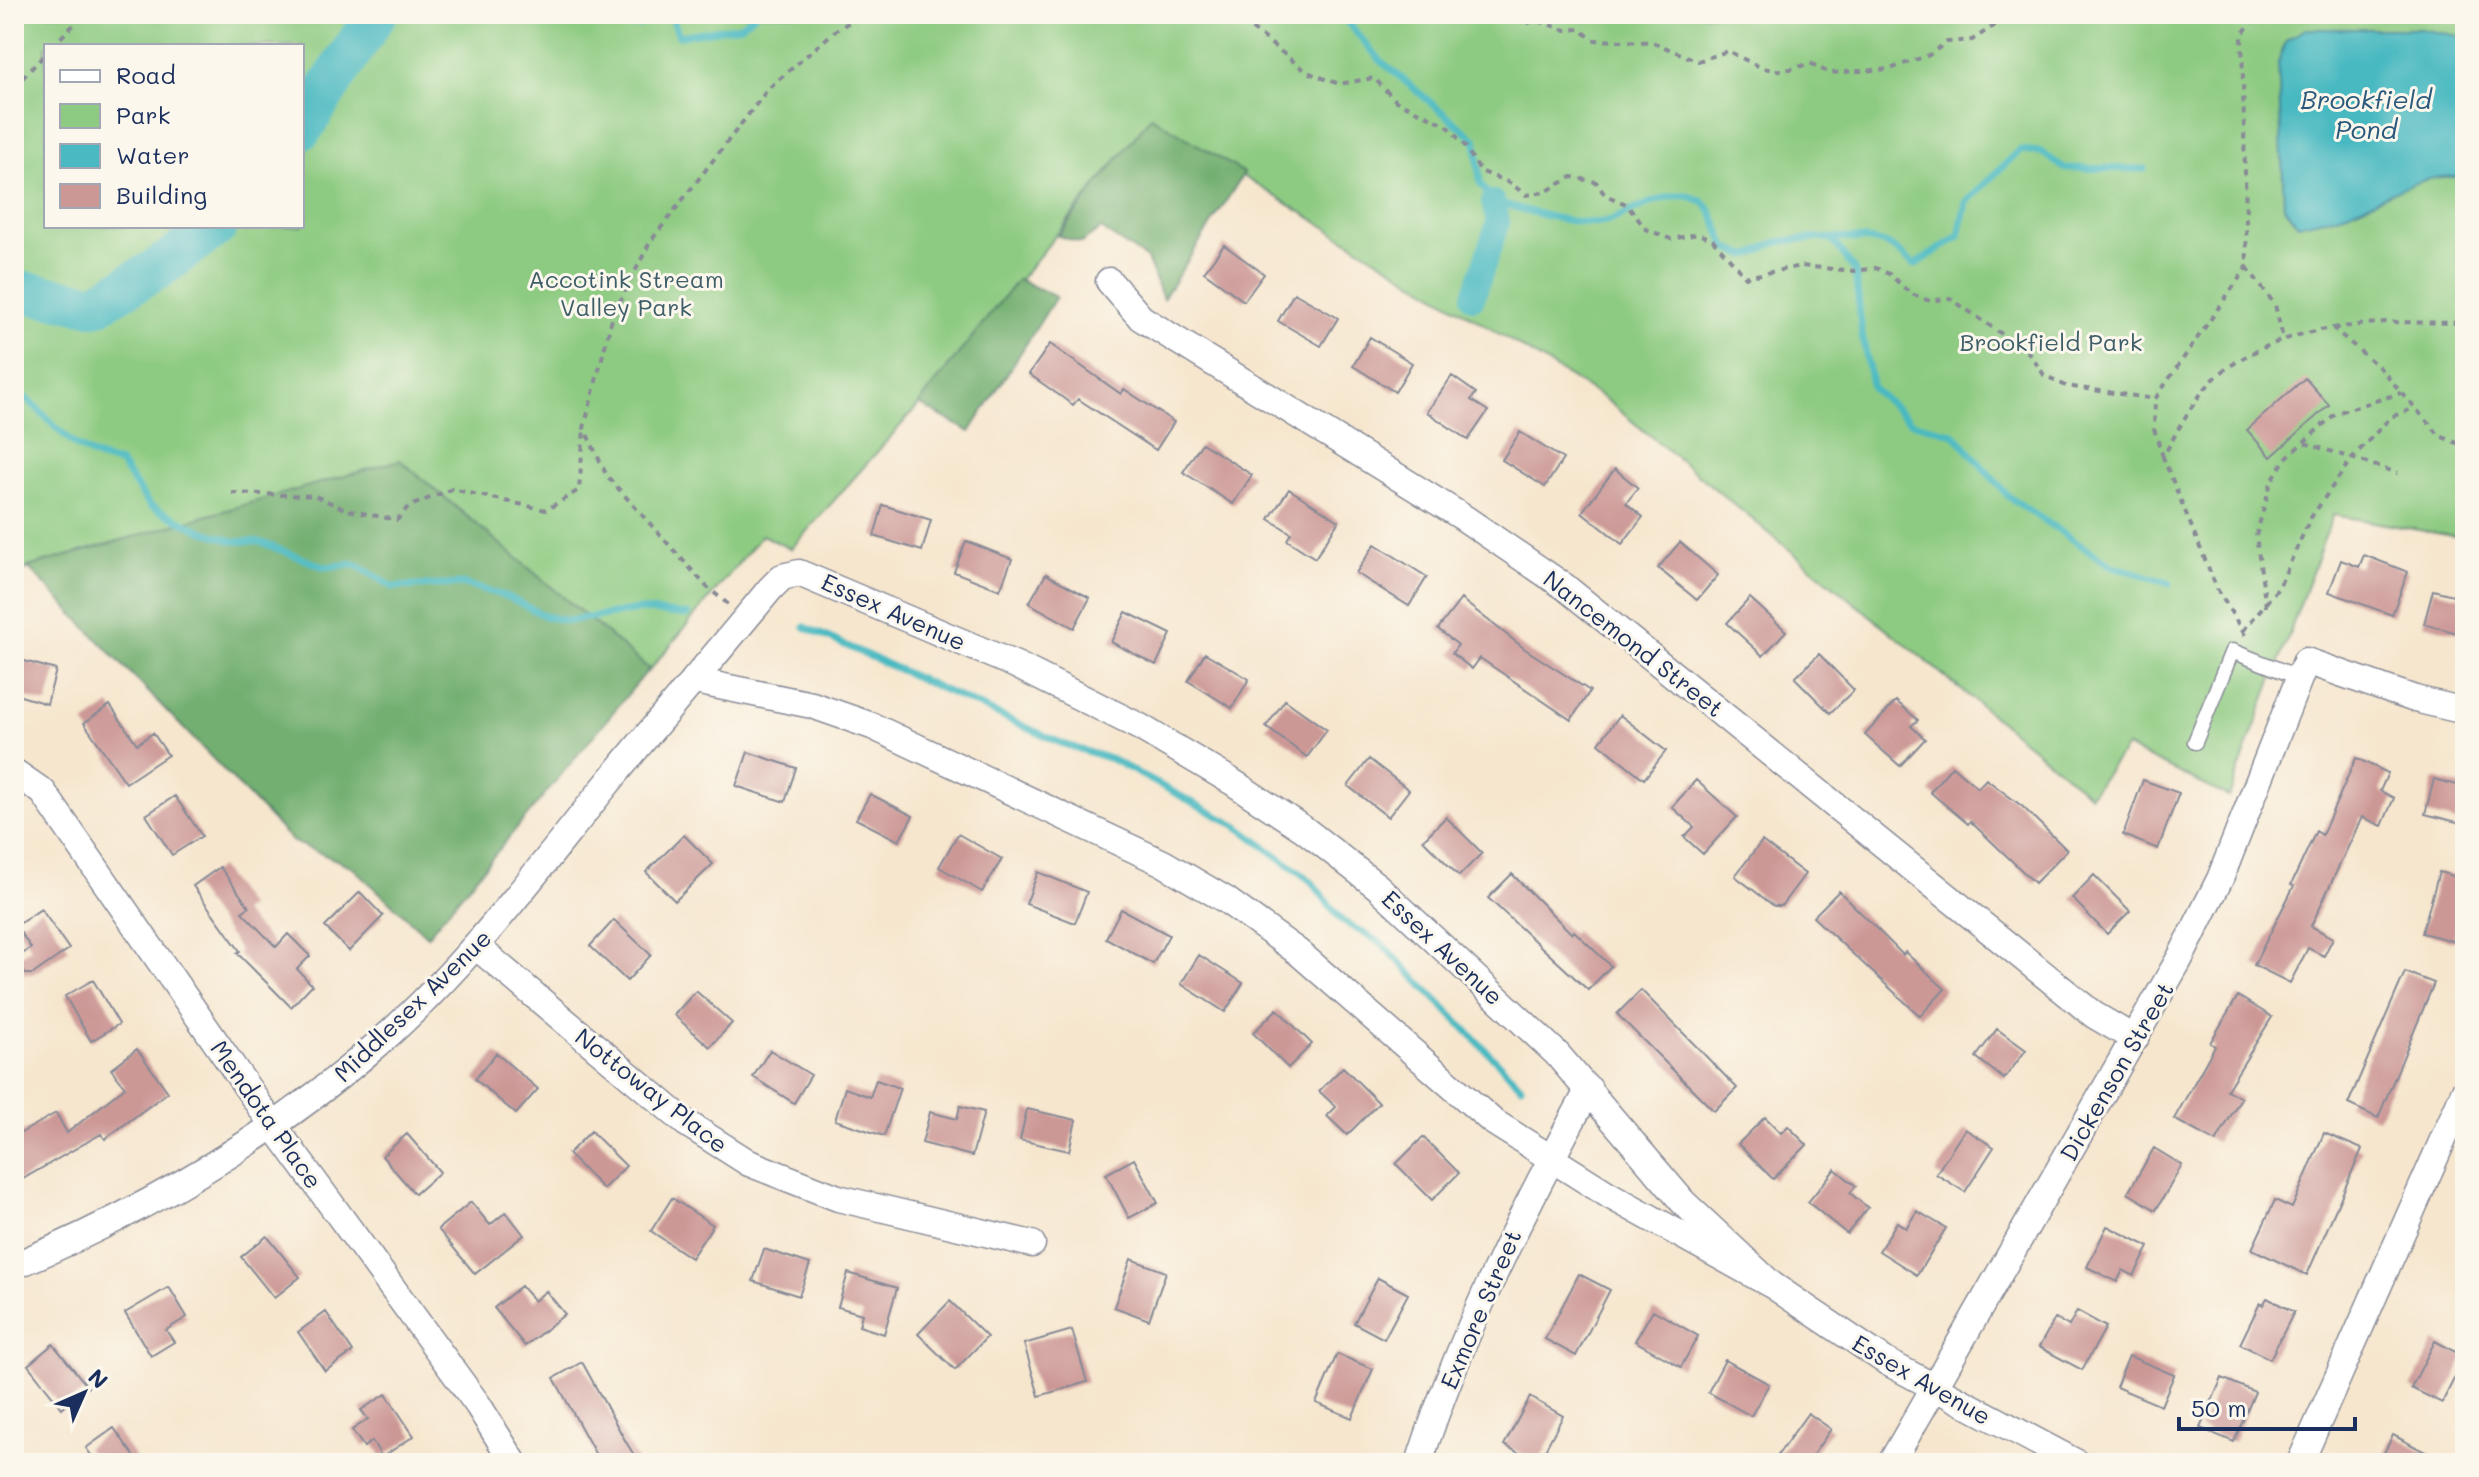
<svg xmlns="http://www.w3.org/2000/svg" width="2479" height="1477" font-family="Mali,sans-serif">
<rect width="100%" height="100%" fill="#fbf7ec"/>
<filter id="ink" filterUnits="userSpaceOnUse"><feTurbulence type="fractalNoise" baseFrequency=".0125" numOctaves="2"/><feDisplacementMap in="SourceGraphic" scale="16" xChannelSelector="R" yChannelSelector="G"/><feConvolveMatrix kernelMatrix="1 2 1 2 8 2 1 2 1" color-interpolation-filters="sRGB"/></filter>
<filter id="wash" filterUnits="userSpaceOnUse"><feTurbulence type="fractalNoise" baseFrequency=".006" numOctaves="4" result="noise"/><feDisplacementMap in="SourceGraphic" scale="32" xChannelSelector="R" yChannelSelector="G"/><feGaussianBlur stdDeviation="1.8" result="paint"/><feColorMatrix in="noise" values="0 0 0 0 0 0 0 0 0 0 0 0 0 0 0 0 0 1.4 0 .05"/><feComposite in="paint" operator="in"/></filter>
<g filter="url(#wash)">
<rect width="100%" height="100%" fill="#f6e6ce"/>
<path fill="#8ecb82" stroke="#547d70" stroke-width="2" fill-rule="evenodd" d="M 14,14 L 2465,14 L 2465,538 L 2333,515 L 2229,797 L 2126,747 L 2090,795 L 1605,399 L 1150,119 L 917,407 L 791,549 L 762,535 L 648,672 L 399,463 L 14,573 ZM 46,46 L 302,46 L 302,226 L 46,226 Z"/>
<path fill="#72af70" stroke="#466f67" stroke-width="2" d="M 1151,116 L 1244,173 L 1163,299 L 1147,259 L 1101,229 L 1081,243 L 1058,236 Z
M 1018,279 L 1056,297 L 970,432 L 919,404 Z
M 400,460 L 649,669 L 427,936 L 351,866 L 293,842 L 28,567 Z"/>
<path fill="#4ab9c1" stroke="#327490" stroke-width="2" d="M 2306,29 L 2420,29 L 2465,37 L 2465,179 C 2428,168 2381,200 2347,213 C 2332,218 2314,221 2298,225 L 2284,207 L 2278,62 L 2287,40 Z"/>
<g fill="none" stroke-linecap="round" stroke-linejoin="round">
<path stroke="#4ab9c1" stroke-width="7" d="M 597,14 L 624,25 L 640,25 L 643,19 L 666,15 L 673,20 L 679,36 L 740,26 L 755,14
M 1340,14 L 1382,62 L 1476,140 L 1480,183 L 1493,202 C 1522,208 1580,229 1608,221 C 1633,213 1674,184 1701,201 C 1715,209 1719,235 1727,248 C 1762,265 1754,245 1784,241 C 1809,238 1868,235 1890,246 C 1899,250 1906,259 1915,265 L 1959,236 L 1966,202 L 2020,150 L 2041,152 L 2064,168 L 2144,169
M 1833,240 L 1855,271 L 1862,335 L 1873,389 L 1911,422 L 1954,434 L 2008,496 L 2110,565 L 2170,583
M 14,389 C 52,415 69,456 120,463 L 150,506 L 202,531 L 233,541 L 260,542 L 324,567 L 355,564 L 393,587 L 464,584 L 508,597 L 545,616 L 567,621 L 639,610 L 688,615
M 805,627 L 1063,744 L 1111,759 L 1237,826 L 1311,881 L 1342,921 L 1381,943 L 1521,1086"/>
<path stroke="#4ab9c1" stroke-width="24" d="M 1473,298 L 1498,222 L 1493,202"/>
<path stroke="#4ab9c1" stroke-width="42" d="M 302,129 L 376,14
M 14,297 L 24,292 L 95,305 L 162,266 L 217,226"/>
</g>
<g id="blocks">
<path fill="#cc9896" d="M 1224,245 L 1264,274 L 1244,301 L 1204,272 Z
M 1294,293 L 1338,318 L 1321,346 L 1278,321 Z
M 1370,337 L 1412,363 L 1395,392 L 1353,366 Z
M 1050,344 L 1121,394 L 1124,389 L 1174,422 L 1156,450 L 1078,399 L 1073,405 L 1029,374 Z
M 1452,376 L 1476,393 L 1471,400 L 1488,411 L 1468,440 L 1427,412 Z
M 2305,378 L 2329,405 L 2271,457 L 2247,430 Z
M 1520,432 L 1563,459 L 1545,487 L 1502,460 Z
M 1202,443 L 1252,475 L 1233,504 L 1183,472 Z
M 1615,469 L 1638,488 L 1626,503 L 1643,517 L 1622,544 L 1582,512 Z
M 1289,489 L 1339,521 L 1315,558 L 1287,540 L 1291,533 L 1269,519 Z
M 883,505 L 931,520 L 922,551 L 874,536 Z
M 966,541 L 1012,559 L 1000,590 L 954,572 Z
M 1680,542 L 1718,575 L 1697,600 L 1658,568 Z
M 1375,544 L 1427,577 L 1409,606 L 1356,573 Z
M 2364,555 L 2408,572 L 2392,615 L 2329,592 L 2341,560 L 2359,567 Z
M 1046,574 L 1090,598 L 1074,628 L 1029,603 Z
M 2433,590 L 2465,598 L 2465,635 L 2424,624 Z
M 1750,598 L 1786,631 L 1763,656 L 1727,623 Z
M 1461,599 L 1525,649 L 1590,691 L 1571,720 L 1480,658 L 1472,669 L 1452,653 L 1458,645 L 1438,629 Z
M 1126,612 L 1171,634 L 1156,665 L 1111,642 Z
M 1205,653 L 1249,679 L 1232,708 L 1188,681 Z
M 1819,654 L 1854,690 L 1830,713 L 1795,678 Z
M 14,658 L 56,670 L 47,704 L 14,694 Z
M 1285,700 L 1327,730 L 1307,757 L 1266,727 Z
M 1896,701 L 1918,720 L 1911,726 L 1925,739 L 1900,766 L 1865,735 Z
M 110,705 L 137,744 L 153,733 L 168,755 L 126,783 L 84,723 Z
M 1620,715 L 1666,751 L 1644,779 L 1599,743 Z
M 748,752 L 796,768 L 785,802 L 736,786 Z
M 2356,758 L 2388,773 L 2380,791 L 2394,798 L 2382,826 L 2362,817 L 2311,926 L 2333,938 L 2324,956 L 2308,948 L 2290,983 L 2254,965 L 2294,886 L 2291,885 L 2316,831 L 2322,835 Z
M 1369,759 L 1409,790 L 1388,817 L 1348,786 Z
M 1952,766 L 1978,788 L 1986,779 L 2023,807 L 2067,850 L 2035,883 L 1970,821 L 1968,824 L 1930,792 Z
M 2434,779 L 2465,787 L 2465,824 L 2425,814 Z
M 1696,780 L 1737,817 L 1703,854 L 1684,837 L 1694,827 L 1672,807 Z
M 2143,780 L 2179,793 L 2158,849 L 2123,835 Z
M 870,794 L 913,816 L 899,841 L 856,819 Z
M 175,796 L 202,836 L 172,855 L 146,815 Z
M 1446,817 L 1482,853 L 1459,876 L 1423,840 Z
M 958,834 L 1002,859 L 982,892 L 939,867 Z
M 684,835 L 713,864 L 675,901 L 646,872 Z
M 1762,841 L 1805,874 L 1781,906 L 1774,906 L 1735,876 Z
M 220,867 L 249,907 L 242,912 L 276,947 L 288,934 L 310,956 L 297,969 L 312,985 L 291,1007 L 237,953 L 240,951 L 193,886 Z
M 1038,872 L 1087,892 L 1075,923 L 1026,904 Z
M 2439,872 L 2465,879 L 2465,899 L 2453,941 L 2422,933 Z
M 1512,874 L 1572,934 L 1574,931 L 1611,966 L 1588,990 L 1488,898 Z
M 2094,875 L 2130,911 L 2107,934 L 2072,898 Z
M 1839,891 L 1903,955 L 1905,952 L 1945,989 L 1920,1016 L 1813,917 Z
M 360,892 L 383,916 L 349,951 L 325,927 Z
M 41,909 L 69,949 L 33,974 L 25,974 L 15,959 L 31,948 L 16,926 Z
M 1121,909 L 1169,935 L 1153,964 L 1106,938 Z
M 614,920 L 651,955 L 627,981 L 590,946 Z
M 1199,955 L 1243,983 L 1225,1012 L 1181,984 Z
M 2405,972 L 2434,983 L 2378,1118 L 2348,1104 Z
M 93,980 L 119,1024 L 91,1041 L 65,996 Z
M 1641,990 L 1737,1088 L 1714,1111 L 1617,1014 Z
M 696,991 L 732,1023 L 710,1047 L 674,1015 Z
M 2238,996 L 2272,1017 L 2227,1090 L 2241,1098 L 2216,1142 L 2174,1119 L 2215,1046 L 2210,1043 Z
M 1277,1009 L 1312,1044 L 1288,1068 L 1253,1033 Z
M 1997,1029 L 2026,1050 L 2004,1079 L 1976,1057 Z
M 137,1049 L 168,1092 L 105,1139 L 101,1134 L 14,1184 L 14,1137 L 56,1113 L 67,1133 L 125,1087 L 111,1069 Z
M 770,1050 L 811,1075 L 794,1103 L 753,1077 Z
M 496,1053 L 538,1089 L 516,1114 L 475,1079 Z
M 1343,1067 L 1379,1103 L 1347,1135 L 1327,1116 L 1336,1107 L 1319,1091 Z
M 876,1080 L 900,1088 L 884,1136 L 835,1120 L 845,1088 L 870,1097 Z
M 960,1106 L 984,1112 L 972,1156 L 922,1143 L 930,1112 L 957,1119 Z
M 1027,1109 L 1076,1120 L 1069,1151 L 1020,1140 Z
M 1765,1117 L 1781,1133 L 1788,1126 L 1807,1145 L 1773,1179 L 1738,1144 Z
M 1965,1129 L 1994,1147 L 1965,1192 L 1936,1174 Z
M 591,1131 L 626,1166 L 603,1189 L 568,1154 Z
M 2324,1133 L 2362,1149 L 2307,1275 L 2252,1249 L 2275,1200 L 2292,1208 Z
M 407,1134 L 440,1172 L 415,1194 L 382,1156 Z
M 1423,1137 L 1459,1173 L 1432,1200 L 1396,1164 Z
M 2154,1148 L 2182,1165 L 2156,1210 L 2128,1193 Z
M 1134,1159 L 1158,1203 L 1129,1218 L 1106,1174 Z
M 1835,1169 L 1856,1186 L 1850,1193 L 1868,1208 L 1847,1234 L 1808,1202 Z
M 672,1198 L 713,1225 L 691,1258 L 651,1231 Z
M 471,1202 L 490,1225 L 506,1212 L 524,1235 L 475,1274 L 438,1229 Z
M 1917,1211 L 1946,1228 L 1917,1275 L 1879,1251 L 1897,1222 L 1906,1228 Z
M 2107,1226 L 2149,1247 L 2134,1276 L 2123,1270 L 2117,1282 L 2087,1267 Z
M 267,1236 L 300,1277 L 274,1298 L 241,1257 Z
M 764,1249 L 810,1264 L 799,1296 L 753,1281 Z
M 1131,1259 L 1166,1272 L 1149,1320 L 1114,1307 Z
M 848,1273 L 897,1288 L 884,1334 L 859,1326 L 862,1314 L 838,1307 Z
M 1579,1274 L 1610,1290 L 1576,1356 L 1545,1339 Z
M 1378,1278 L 1408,1294 L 1384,1339 L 1354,1323 Z
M 521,1286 L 534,1301 L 546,1291 L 565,1314 L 525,1346 L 494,1308 Z
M 169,1287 L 187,1317 L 166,1330 L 174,1342 L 151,1356 L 125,1313 Z
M 2267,1298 L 2294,1312 L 2270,1359 L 2240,1344 L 2260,1303 L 2263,1305 Z
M 950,1301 L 987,1337 L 955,1370 L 918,1334 Z
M 1653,1310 L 1698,1336 L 1681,1367 L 1635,1341 Z
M 2077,1311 L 2106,1327 L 2082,1370 L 2039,1347 L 2055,1318 L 2069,1326 Z
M 326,1312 L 353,1352 L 325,1371 L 298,1332 Z
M 1072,1330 L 1087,1382 L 1039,1396 L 1024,1344 Z
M 2435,1341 L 2465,1357 L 2442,1403 L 2411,1388 Z
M 53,1344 L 88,1387 L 62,1408 L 28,1365 Z
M 1337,1354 L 1373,1369 L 1352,1418 L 1316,1403 Z
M 2129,1356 L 2174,1375 L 2161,1406 L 2116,1387 Z
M 1725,1360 L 1769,1384 L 1751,1416 L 1708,1392 Z
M 582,1362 L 626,1442 L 639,1463 L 585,1463 L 597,1457 L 554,1378 Z
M 2222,1378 L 2255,1392 L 2234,1442 L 2200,1428 Z
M 386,1394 L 414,1436 L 382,1457 L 372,1441 L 364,1447 L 352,1430 L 368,1419 L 361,1410 Z
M 1530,1397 L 1563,1416 L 1538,1463 L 1504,1445 Z
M 1808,1413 L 1831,1429 L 1807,1463 L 1772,1463 Z
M 114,1428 L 139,1463 L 97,1463 L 86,1448 Z
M 2393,1435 L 2446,1463 L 2379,1463 Z"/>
</g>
</g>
<g filter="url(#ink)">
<use href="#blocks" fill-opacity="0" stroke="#888a96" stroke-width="2"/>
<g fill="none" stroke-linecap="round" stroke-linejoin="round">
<defs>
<path id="service" d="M 2195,742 L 2232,651 L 2300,678"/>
<path id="minor" d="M 1109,281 L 1141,318 L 1464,518 L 1565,587 L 2094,1015 L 2135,1039
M 695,681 L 812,705 L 872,726 L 1163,863 L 1226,900 L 1298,952 L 1492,1121 L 1609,1195 L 1772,1285 L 1887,1362 L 2077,1463
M 14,772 L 43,792 L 273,1125 L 478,1405 L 514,1463
M 477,947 L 686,1123 L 749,1163 L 838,1198 L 1032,1244
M 14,1266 C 147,1210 270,1139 379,1043 C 465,968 532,877 603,789 C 658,721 715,656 770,589 L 782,577 L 799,573 L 1016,665 L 1140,727 L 1231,781 L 1305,830 L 1378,887 L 1557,1054 L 1683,1202 L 1772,1285
M 1419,1463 C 1461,1333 1523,1209 1589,1089
M 1891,1463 L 2180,958 L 2220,879 L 2306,661 L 2415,699 L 2465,711
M 2300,1463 L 2465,1090"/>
</defs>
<use href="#service" stroke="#888a96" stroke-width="17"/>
<use href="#minor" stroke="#888a96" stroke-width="29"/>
<path stroke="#888a96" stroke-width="4" stroke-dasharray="6 6" stroke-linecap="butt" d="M 1018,14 L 1045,21 L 1144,14
M 1233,14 L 1307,72 L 1339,84 L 1374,78 L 1396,101 L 1447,125 L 1465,146 L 1480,171 L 1510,183 L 1526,195 L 1545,192 L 1572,177 L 1596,182 L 1605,195 L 1626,204 L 1646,229 L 1671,239 L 1698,234 L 1712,239 L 1746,277 L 1801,266 L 1855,271 L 1876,268 L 1889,274 L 1911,294 L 1930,301 L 1950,298 L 2029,353 L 2044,375 L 2066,386 L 2155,399
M 1506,14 L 1526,24 L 1535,20 L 1566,30 L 1580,29 L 1593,40 L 1652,42 L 1698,61 L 1728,51 C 1763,69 1772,77 1810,63 L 1829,73 L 1890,69 L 1929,55 L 1947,42 L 1972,40 L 2012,14
M 2460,14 L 2465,15
M 52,46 L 85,14
M 14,87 L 46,53
M 2247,267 L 2275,305 L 2283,338
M 2333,328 L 2385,322 L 2465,323
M 2305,443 L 2398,473
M 2163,457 L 2154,429 L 2155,399 L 2247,267 L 2242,34 L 2259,14
M 232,493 L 315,496 L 347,510 L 397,520 L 408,507 L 452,489 L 546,510 L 579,490 L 584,429
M 728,604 L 707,587 L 607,476 L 584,428 L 613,315 L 650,242 L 768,89 L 835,31 L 862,14
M 2266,607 L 2256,536 L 2271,482 L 2285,459 L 2336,413 L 2401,393
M 2243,631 L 2279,587 L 2310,519 L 2352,458 L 2391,417 L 2414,408
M 2245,635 L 2217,589 L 2163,457 C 2177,432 2190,405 2210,383 C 2238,353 2293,333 2333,328 L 2380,368 L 2440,436 L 2465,446"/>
<use href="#service" stroke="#fff" stroke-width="14"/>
<use href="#minor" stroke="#fff" stroke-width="26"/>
</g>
</g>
<g text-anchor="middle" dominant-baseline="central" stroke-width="6" stroke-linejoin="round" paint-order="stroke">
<g font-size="24" fill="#3e5e69" stroke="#fbf7ec">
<text x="626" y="278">Accotink Stream<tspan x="626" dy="28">Valley Park</tspan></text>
<text x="2051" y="341">Brookfield Park</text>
</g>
<g font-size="24" fill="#1b2f5e" stroke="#fbf7ec">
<text transform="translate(894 611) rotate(24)">Essex Avenue</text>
<text transform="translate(1634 643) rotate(38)">Nancemond Street</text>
<text transform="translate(1443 947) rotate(43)">Essex Avenue</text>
<text transform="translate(412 1005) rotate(-44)">Middlesex Avenue</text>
<text transform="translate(2116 1071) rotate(-60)">Dickenson Street</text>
<text transform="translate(652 1090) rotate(38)">Nottoway Place</text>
<text transform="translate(267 1114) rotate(55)">Mendota Place</text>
<text transform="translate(1480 1309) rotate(-67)">Exmore Street</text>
<text transform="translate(1922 1379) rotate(30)">Essex Avenue</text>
</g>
<g font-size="26" font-style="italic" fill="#29587c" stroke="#fbf7ec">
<text x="2366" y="99">Brookfield<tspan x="2366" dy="30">Pond</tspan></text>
</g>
</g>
<rect width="2479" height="1477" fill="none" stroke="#fbf7ec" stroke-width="48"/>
<rect x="44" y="44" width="260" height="184" fill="#fbf7ec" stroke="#a1a7b3" stroke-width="2"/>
<rect x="60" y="70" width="40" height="12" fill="#ffffff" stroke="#a1a7b3" stroke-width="2"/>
<text x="116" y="84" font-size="24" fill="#1b2f5e">Road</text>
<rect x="60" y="104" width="40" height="24" fill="#8ecb82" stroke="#a1a7b3" stroke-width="2"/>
<text x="116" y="124" font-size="24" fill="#1b2f5e">Park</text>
<rect x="60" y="144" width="40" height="24" fill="#4ab9c1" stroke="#a1a7b3" stroke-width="2"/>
<text x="116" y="164" font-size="24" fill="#1b2f5e">Water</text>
<rect x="60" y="184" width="40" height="24" fill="#cc9896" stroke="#a1a7b3" stroke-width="2"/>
<text x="116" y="204" font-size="24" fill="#1b2f5e">Building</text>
<g transform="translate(84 1393) rotate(45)" stroke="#fbf7ec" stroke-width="6" paint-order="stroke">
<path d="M0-6L14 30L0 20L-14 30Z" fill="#1b2f5e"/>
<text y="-12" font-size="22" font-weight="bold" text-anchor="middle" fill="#1b2f5e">N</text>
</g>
<path d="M2179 1417v12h176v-12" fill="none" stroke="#1b2f5e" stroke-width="4"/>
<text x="2191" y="1417" font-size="24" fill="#1b2f5e" stroke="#fbf7ec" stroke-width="6" paint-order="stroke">50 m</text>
</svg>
